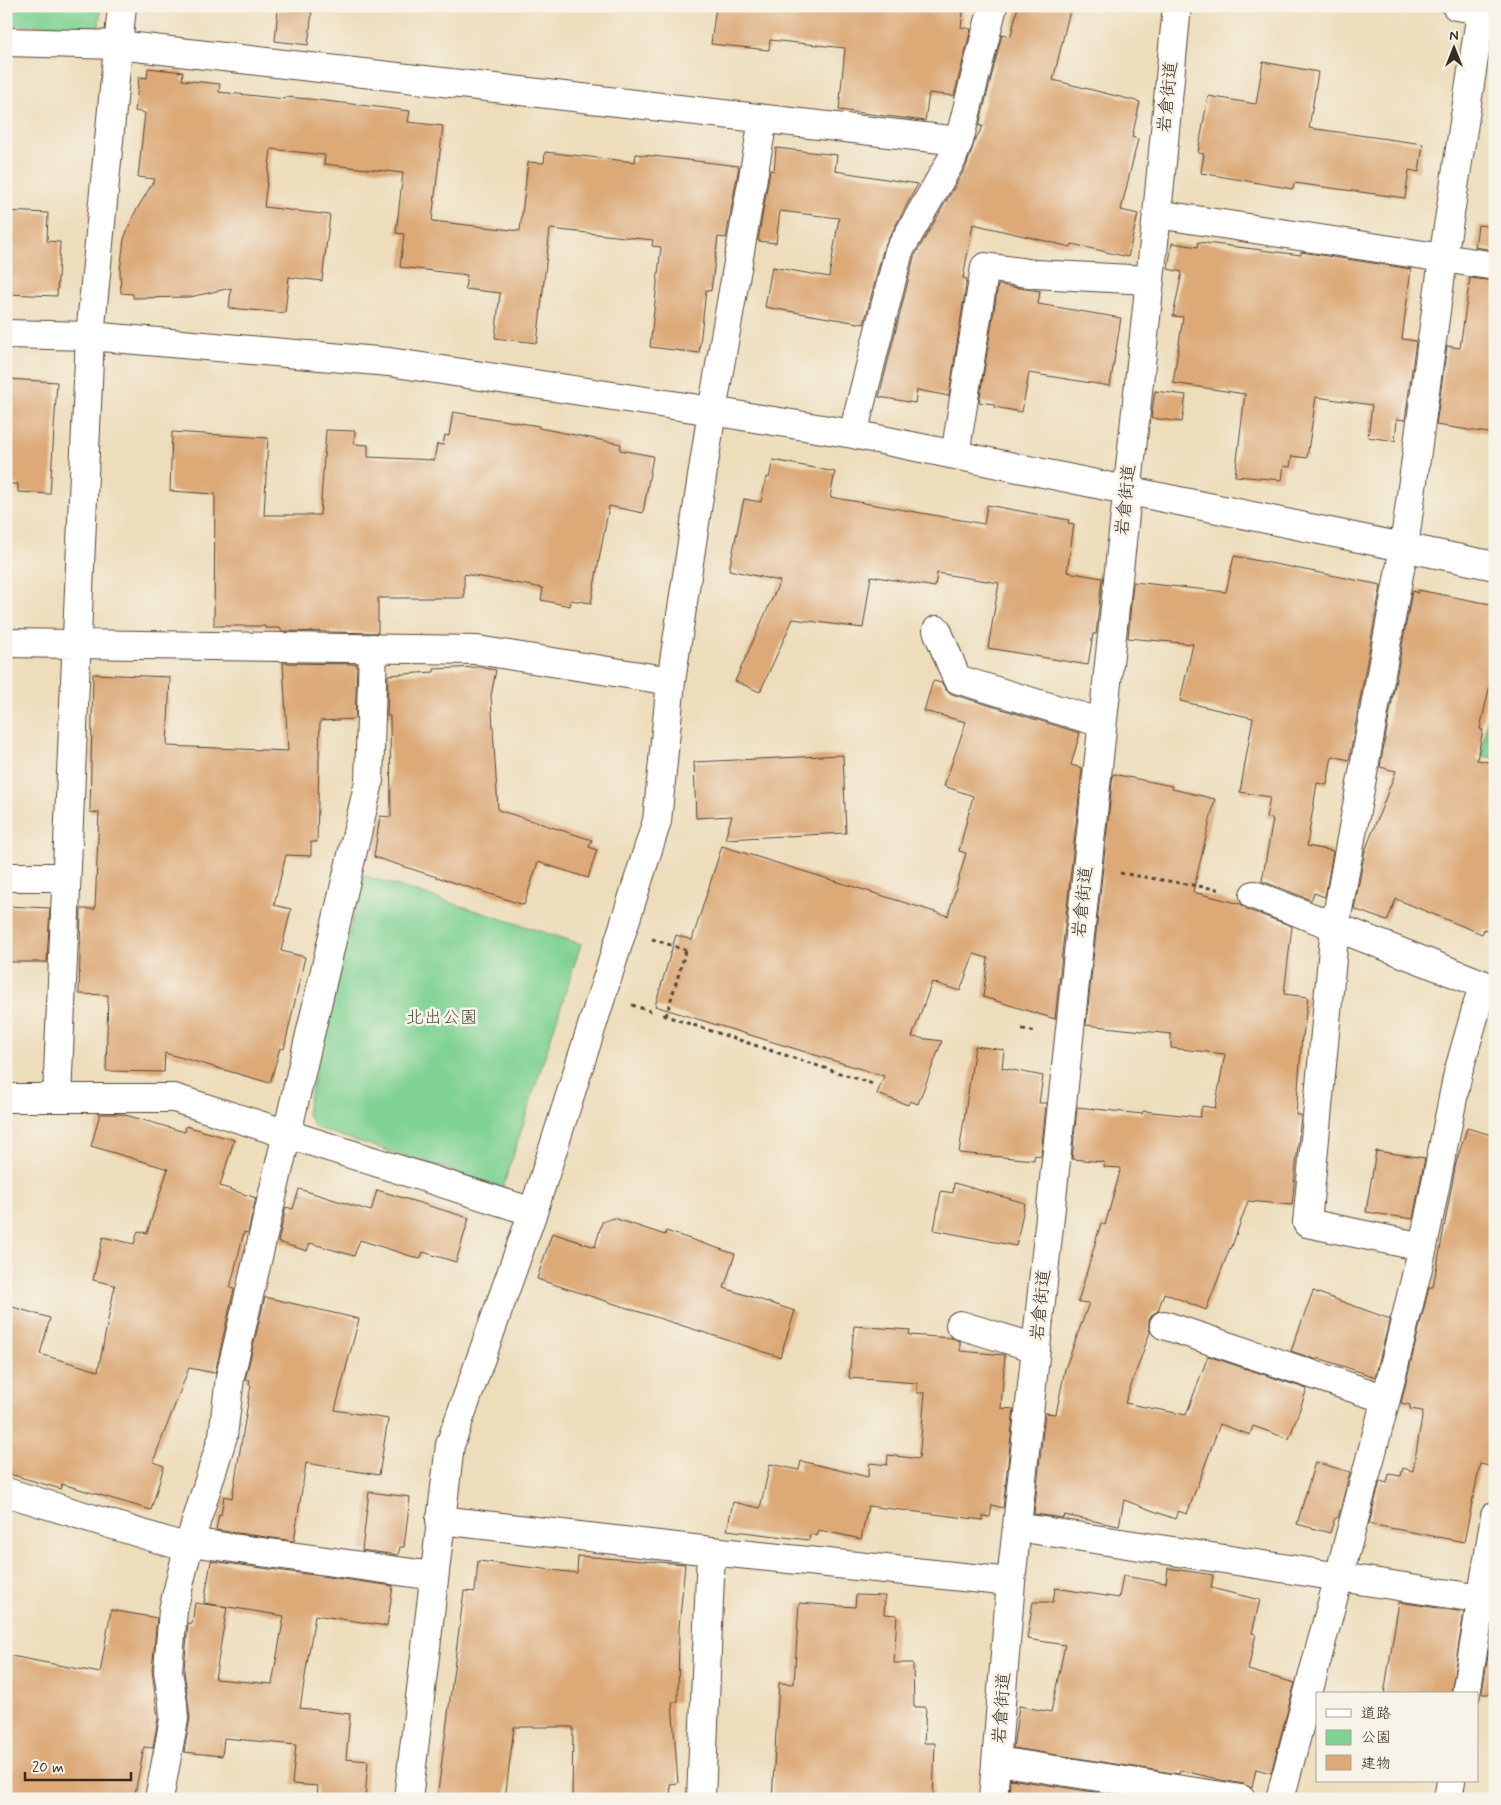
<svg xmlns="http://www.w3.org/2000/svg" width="1501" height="1805" font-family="Mynerve,'Klee One',sans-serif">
<rect width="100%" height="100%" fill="#f7f3e8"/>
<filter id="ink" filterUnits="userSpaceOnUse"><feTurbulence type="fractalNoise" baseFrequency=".02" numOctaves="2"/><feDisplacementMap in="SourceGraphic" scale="10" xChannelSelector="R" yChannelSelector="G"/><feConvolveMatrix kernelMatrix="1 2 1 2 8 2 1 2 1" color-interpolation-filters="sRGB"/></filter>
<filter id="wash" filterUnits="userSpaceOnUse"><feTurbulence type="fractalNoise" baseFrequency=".0096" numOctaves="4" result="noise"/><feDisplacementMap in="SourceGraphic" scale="20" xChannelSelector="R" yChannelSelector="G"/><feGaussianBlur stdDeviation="1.12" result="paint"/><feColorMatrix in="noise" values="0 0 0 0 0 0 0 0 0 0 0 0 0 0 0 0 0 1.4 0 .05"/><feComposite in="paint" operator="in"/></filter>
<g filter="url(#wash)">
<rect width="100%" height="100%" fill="#edddbb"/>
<path fill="#7fd293" stroke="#5d7e58" d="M 6,6 L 101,6 L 99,27 L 6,25 Z
M 1495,676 L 1495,758 L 1481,756 Z
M 363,875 L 581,944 L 503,1187 L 316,1128 L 306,1112 Z"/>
<g id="blocks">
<path fill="#dca977" d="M 716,6 L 964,6 L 961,27 L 971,29 L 954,96 L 929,93 L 925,121 L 839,110 L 845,48 L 770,40 L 769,50 L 711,44 Z
M 1018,6 L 1071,6 L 1053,80 L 1140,102 L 1132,137 L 1138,139 L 1121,210 L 1138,214 L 1128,257 L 1072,244 L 1071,247 L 973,224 L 963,278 L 967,279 L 949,396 L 917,390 L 915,403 L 879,397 L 914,257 L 966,167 L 975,140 L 983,126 L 979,126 L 1002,34 L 1011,36 Z
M 278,8 L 312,12 L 308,45 L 275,41 Z
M 1263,62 L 1318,72 L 1309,128 L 1423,144 L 1419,172 L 1409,170 L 1405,198 L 1294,183 L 1293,189 L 1201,173 L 1204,154 L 1198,153 L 1208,96 L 1256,104 Z
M 148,68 L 183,72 L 182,80 L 220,84 L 219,92 L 285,99 L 286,97 L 309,99 L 410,111 L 408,122 L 443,126 L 432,221 L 520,231 L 528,162 L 544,163 L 545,152 L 635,162 L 636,154 L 739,166 L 726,238 L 718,237 L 711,291 L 706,290 L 699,353 L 650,347 L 661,247 L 652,246 L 653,240 L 550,229 L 537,343 L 495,338 L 500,293 L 465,289 L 467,275 L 400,267 L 404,234 L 396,233 L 403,173 L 324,164 L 325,155 L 271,149 L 264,207 L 330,215 L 322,281 L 289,277 L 285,313 L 229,308 L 231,288 L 190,297 L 133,298 L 133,294 L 121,293 L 120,271 L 124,239 L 134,214 L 155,179 L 138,177 L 145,113 L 135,111 L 139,77 L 147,78 Z
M 776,148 L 837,155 L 835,171 L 918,184 L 884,247 L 864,324 L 765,307 L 772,267 L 829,277 L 839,218 L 780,211 L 776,243 L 758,241 L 770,170 L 774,171 Z
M 6,211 L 48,213 L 47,241 L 60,242 L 57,296 L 6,294 Z
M 1478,225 L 1495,227 L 1495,250 L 1475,247 Z
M 1198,242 L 1301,255 L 1301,252 L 1411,269 L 1402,339 L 1416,341 L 1405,420 L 1397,419 L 1395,441 L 1368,437 L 1372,405 L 1316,397 L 1307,458 L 1292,456 L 1290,467 L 1284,466 L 1282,480 L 1235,476 L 1245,394 L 1173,383 L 1183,317 L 1173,316 L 1182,272 L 1168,269 L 1172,243 L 1198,247 Z
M 1470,278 L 1495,281 L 1495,434 L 1436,425 L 1447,346 L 1460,348 Z
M 998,285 L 1040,291 L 1038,304 L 1121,318 L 1110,386 L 1029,373 L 1022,412 L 994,407 L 994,404 L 979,402 Z
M 6,379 L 57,382 L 50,494 L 18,492 L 18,484 L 6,484 Z
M 1155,391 L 1186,395 L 1182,422 L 1151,418 Z
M 453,412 L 539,426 L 539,428 L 621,444 L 620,450 L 653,456 L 643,513 L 609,506 L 591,603 L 571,600 L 570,606 L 541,600 L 543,588 L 464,574 L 464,598 L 378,598 L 378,633 L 281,631 L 281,628 L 265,628 L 265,626 L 214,626 L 215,494 L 170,491 L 172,432 L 268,438 L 264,515 L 320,515 L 326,430 L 355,431 L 354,444 L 368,445 L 368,457 L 434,460 L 437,444 L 443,445 L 445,435 L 449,436 Z
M 773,460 L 835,472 L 830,497 L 984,524 L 987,505 L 1069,520 L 1068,523 L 1074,524 L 1067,572 L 1102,578 L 1096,634 L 1093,634 L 1088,665 L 988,648 L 999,583 L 937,573 L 935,587 L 871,576 L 863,628 L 793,619 L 760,692 L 735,681 L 780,581 L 729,570 L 744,499 L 761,502 L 766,477 L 769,478 Z
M 1234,556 L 1381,585 L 1349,760 L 1332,756 L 1327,785 L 1317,783 L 1307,846 L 1333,851 L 1325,897 L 1314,893 L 1311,900 L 1262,881 L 1273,819 L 1266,818 L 1270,797 L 1240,792 L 1253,718 L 1180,701 L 1193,644 L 1128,638 L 1133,582 L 1226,592 Z
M 1418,590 L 1495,605 L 1495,662 L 1480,729 L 1483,730 L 1477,760 L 1495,763 L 1495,933 L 1484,929 L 1482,934 L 1396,899 L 1387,921 L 1354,909 L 1365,851 L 1396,771 L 1380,767 L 1412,591 L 1418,593 Z
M 283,663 L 357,664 L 355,719 L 320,721 L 317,842 L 311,842 L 311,856 L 286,855 L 274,905 L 291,909 L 281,951 L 305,957 L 284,1049 L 280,1048 L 270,1083 L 165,1053 L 164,1072 L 106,1071 L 108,995 L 79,994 L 81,909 L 95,909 L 99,813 L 90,812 L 93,674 L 170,677 L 167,746 L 288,751 Z
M 478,667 L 496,670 L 491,696 L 498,810 L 592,840 L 589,847 L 597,850 L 588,878 L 538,862 L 524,905 L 374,857 L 380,816 L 391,817 L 390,716 L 387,716 L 388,675 L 434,672 L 434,669 Z
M 933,681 L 942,683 L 946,690 L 952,694 L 1080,733 L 1071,765 L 1082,768 L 1055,1019 L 983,997 L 988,958 L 974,954 L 960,991 L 932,982 L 912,1037 L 942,1041 L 918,1104 L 910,1101 L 908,1105 L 877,1094 L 884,1076 L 655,1006 L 676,935 L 692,940 L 722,846 L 948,916 L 966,853 L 959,851 L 973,796 L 944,786 L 966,722 L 924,711 Z
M 843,755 L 846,833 L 725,839 L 732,816 L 696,818 L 694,762 Z
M 1113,774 L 1172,786 L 1172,789 L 1215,799 L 1193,892 L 1241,904 L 1248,910 L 1292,926 L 1284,994 L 1308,997 L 1303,1036 L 1302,1036 L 1296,1115 L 1301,1115 L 1292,1205 L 1248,1201 L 1231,1249 L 1230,1248 L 1206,1310 L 1164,1293 L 1158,1311 L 1153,1314 L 1149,1320 L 1149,1328 L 1150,1332 L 1125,1403 L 1186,1415 L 1208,1356 L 1307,1389 L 1289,1439 L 1253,1426 L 1250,1435 L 1220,1424 L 1187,1514 L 1178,1511 L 1175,1519 L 1124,1500 L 1119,1526 L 1064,1515 L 1063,1518 L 1034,1514 L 1045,1413 L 1056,1414 L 1065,1369 L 1089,1303 L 1078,1302 L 1101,1223 L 1105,1225 L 1121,1168 L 1104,1167 L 1104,1162 L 1072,1159 L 1077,1107 L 1142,1114 L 1143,1111 L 1200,1117 L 1202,1106 L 1215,1108 L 1225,1054 L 1171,1048 L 1171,1034 L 1086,1025 Z
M 6,906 L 50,908 L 47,962 L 6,962 Z
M 975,1046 L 1004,1050 L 1002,1068 L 1043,1076 L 1039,1103 L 1046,1103 L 1041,1156 L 1035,1155 L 1034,1160 L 959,1153 Z
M 100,1114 L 122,1114 L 185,1132 L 186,1126 L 234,1140 L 220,1186 L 256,1198 L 248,1233 L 244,1232 L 230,1288 L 234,1289 L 215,1373 L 189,1368 L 153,1462 L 164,1466 L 151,1510 L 62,1484 L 61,1489 L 6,1473 L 6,1305 L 50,1318 L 40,1354 L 98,1371 L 115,1285 L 93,1280 L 103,1237 L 134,1244 L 138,1231 L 147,1233 L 168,1169 L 91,1146 Z
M 1467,1128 L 1495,1136 L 1495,1400 L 1490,1434 L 1495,1436 L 1489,1466 L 1480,1464 L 1464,1542 L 1369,1524 L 1380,1481 L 1387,1483 L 1389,1474 L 1401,1476 L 1403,1468 L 1413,1471 L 1423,1411 L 1410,1409 L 1410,1405 L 1401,1403 L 1429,1287 L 1433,1287 L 1456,1163 Z
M 1376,1151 L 1425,1158 L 1413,1219 L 1366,1212 Z
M 954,1183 L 1025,1203 L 1016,1246 L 934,1230 L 941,1191 L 953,1193 Z
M 299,1189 L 371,1211 L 377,1190 L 469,1218 L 456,1262 L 423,1252 L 420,1259 L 360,1240 L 354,1256 L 310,1243 L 307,1251 L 278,1242 L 286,1207 L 293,1209 Z
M 614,1218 L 665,1235 L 666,1231 L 735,1254 L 724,1288 L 795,1311 L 780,1357 L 537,1279 L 552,1233 L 595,1247 L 602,1222 Z
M 1313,1291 L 1390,1319 L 1375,1377 L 1318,1358 L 1317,1360 L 1291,1351 Z
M 265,1297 L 359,1319 L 335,1410 L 388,1419 L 379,1475 L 306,1463 L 294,1541 L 216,1530 L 219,1514 L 221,1515 L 224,1496 L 232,1498 L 251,1385 L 249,1385 L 250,1380 L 245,1380 Z
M 854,1326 L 910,1330 L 909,1335 L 952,1338 L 960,1341 L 960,1351 L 1005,1355 L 1001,1408 L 1014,1409 L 1003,1508 L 992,1505 L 990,1517 L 983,1516 L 983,1520 L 868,1506 L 861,1539 L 819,1530 L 817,1536 L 810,1534 L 809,1540 L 727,1530 L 733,1502 L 760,1508 L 770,1464 L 799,1470 L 801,1461 L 868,1477 L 870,1463 L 887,1465 L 888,1455 L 919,1459 L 925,1393 L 917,1393 L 917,1383 L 849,1378 Z
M 1315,1462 L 1350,1472 L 1338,1518 L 1335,1518 L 1330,1533 L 1297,1524 Z
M 369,1492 L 410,1497 L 404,1547 L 400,1547 L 398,1555 L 362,1550 Z
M 578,1556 L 685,1564 L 679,1627 L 678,1702 L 672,1702 L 678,1783 L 670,1784 L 671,1799 L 572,1799 L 573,1727 L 514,1727 L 505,1799 L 437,1799 L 464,1591 L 475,1592 L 478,1561 L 577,1573 Z
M 211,1561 L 393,1586 L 387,1626 L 315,1615 L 300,1708 L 350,1714 L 346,1759 L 368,1761 L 365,1799 L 317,1799 L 318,1786 L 292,1784 L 296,1745 L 224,1738 L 222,1756 L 184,1752 L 190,1718 L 184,1670 L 188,1623 L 192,1624 L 195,1603 L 227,1607 L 215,1679 L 272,1684 L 284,1616 L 204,1603 Z
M 1168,1568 L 1213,1575 L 1211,1588 L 1260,1600 L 1252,1633 L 1256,1634 L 1248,1670 L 1295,1683 L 1271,1773 L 1256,1769 L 1252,1788 L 1243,1784 L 1217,1779 L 1180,1770 L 1179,1774 L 1013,1748 L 1019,1706 L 1051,1712 L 1065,1645 L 1027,1639 L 1033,1602 L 1053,1602 L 1055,1588 L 1119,1598 L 1123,1576 L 1166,1583 Z
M 856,1595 L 885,1596 L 884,1614 L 897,1615 L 894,1663 L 913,1663 L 914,1707 L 926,1707 L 924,1743 L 935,1743 L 933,1799 L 772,1799 L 779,1683 L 794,1684 L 799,1603 L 855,1607 Z
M 1399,1602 L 1464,1612 L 1451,1694 L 1384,1694 Z
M 111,1610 L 157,1618 L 152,1670 L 158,1718 L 153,1748 L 144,1747 L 134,1799 L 6,1799 L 6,1655 L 100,1673 Z
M 1494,1616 L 1495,1694 L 1482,1694 Z
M 1010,1779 L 1138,1799 L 1009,1799 Z"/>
</g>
</g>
<g filter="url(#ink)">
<use href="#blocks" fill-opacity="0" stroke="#564536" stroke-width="1"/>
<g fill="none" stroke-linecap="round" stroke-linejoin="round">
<defs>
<path id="minor" d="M 1456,6 L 1495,12
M 6,42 L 118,45 L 959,141 L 993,6
M 1157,214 L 1495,266
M 6,334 L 90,336 L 389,362 L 712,411 L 853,434 L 1495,566
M 853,434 L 899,251 L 952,159 L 959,141
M 955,455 L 985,267 L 1035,274 L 1149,280
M 937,630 L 957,679 L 1102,723
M 6,643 L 477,650 L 671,681
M 6,877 L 66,877
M 1254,895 L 1495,989
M 57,1097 L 90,336 L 122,6
M 6,1098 L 174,1098 L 533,1212
M 1423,1247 L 1307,1223 L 1335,927 L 1404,547 L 1443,259 L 1482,6
M 960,1325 L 1036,1348
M 1164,1325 L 1386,1399
M 6,1492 L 188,1548
M 440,1520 L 711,1551 L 1011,1582
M 1017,1527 L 1495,1601
M 190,1542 L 434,1576
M 1466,1694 L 1495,1516
M 997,1761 L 1241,1799
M 159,1799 L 174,1719 L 173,1703 L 168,1671 L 173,1610 L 188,1548 L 223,1436 L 230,1377 L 369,782 L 373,648
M 408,1799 L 450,1445 L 533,1212 L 657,821 L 671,681 L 712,411 L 763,120
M 701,1799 L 711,1551
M 993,1799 L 1011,1582 L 1157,214 L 1177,6
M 1280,1799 L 1386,1399 L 1423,1247 L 1458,1073 L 1483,985
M 1448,1799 L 1451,1781"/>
</defs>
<use href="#minor" stroke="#564536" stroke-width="30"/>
<path stroke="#564536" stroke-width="3" stroke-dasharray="4 4" stroke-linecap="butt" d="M 1120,873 L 1222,890
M 652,939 L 686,950
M 632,1005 L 653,1012
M 663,1015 L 873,1084
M 666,1016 L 686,950 L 689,950
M 1022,1029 L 1036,1032"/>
<use href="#minor" stroke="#fff" stroke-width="28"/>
</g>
</g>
<g text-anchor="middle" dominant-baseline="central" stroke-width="5" stroke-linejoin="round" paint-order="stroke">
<g font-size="18" fill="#3b2a1e" stroke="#f7f3e8">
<text transform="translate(1168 97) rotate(-84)">岩倉街道</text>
<text transform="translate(1126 500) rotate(-84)">岩倉街道</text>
<text transform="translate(1083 902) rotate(-84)">岩倉街道</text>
<text transform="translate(1041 1305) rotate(-84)">岩倉街道</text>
<text transform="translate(1002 1708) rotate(-86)">岩倉街道</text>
</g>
<g font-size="18" fill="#4c543b" stroke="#f7f3e8">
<text x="442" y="1018">北出公園</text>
</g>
</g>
<rect width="1501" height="1805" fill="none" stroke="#f7f3e8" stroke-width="25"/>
<rect x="1316" y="1692" width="162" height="90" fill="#f7f3e8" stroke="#aca397"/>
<rect x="1326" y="1709" width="25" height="8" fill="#ffffff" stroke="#aca397"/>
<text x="1361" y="1718" font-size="15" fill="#3b2a1e">道路</text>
<rect x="1326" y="1730" width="25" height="15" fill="#7fd293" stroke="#aca397"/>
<text x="1361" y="1742" font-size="15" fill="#3b2a1e">公園</text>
<rect x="1326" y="1755" width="25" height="15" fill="#dca977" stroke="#aca397"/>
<text x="1361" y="1768" font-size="15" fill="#3b2a1e">建物</text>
<g transform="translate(1454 48)" stroke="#f7f3e8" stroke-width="4" paint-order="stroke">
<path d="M0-4L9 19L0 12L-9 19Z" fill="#3b2a1e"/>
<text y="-8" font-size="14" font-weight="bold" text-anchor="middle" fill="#3b2a1e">N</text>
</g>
<path d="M25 1772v8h106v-8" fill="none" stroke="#3b2a1e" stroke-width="2.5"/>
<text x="32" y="1772" font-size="15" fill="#3b2a1e" stroke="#f7f3e8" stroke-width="4" paint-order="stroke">20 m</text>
</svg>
